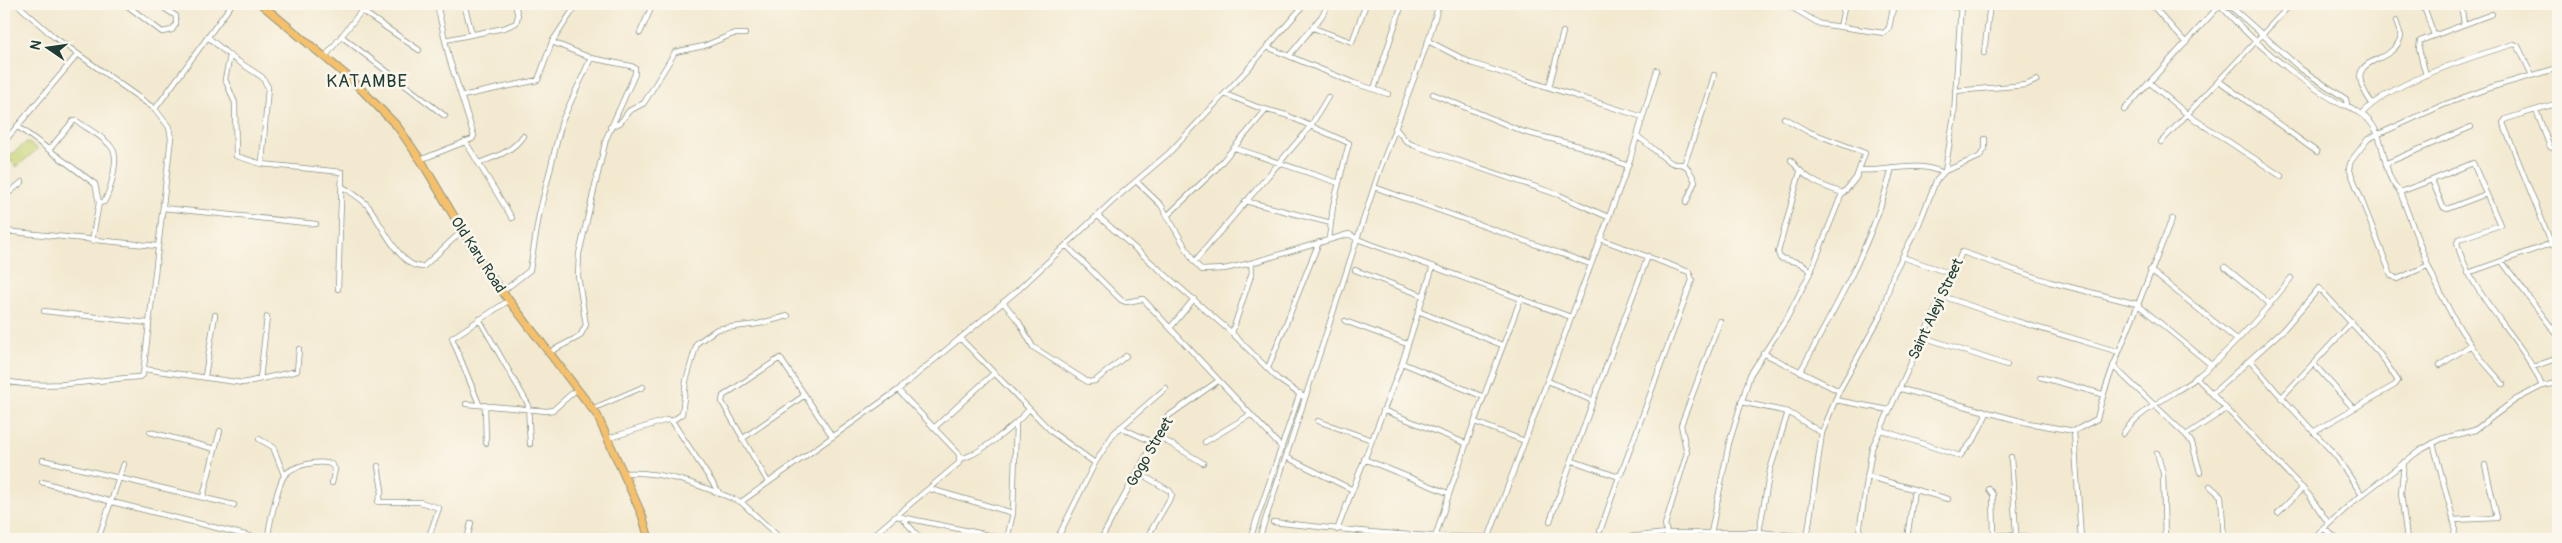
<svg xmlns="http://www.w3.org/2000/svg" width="2562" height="543" font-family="Pangolin,sans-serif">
<rect width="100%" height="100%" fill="#fbf7ec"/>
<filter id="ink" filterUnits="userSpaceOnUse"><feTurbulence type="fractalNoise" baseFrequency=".02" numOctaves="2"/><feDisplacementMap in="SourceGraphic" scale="10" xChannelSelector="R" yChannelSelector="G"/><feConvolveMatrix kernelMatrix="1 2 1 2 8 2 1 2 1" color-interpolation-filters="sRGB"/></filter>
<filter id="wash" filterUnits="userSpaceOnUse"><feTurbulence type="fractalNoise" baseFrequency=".0096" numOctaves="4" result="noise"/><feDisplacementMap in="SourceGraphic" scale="20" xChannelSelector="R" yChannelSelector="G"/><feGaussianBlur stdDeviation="1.12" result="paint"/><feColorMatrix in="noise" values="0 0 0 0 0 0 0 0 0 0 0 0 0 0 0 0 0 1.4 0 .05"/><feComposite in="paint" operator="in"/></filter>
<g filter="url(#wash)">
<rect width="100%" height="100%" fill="#f3e9d0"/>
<path fill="#c7d476" stroke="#738855" d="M 27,142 L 38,149 L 16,167 L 8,157 Z"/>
</g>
<g filter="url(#ink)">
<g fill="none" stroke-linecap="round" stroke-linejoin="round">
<defs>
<path id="minor" d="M 125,4 L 162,32 L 172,30 L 176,24 L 176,16 L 158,4
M 464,4 L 472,34
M 1786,4 L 1820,24 L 1884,33 L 1889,28 L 1894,4
M 1941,4 L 1961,8
M 2151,4 L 2186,43
M 2219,4 C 2254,43 2297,79 2342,105 C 2348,105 2352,108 2357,111 C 2391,130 2377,169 2400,192 L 2432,180 L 2443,207 L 2447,209 L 2486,194
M 2228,4 L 2301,69 L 2346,99 L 2347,105
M 2423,4 L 2434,35
M 2461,4 L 2464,24
M 362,11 L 419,50
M 1840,27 L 1845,4
M 1313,28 L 1352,42 L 1366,4
M 640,33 L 653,4
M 341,36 L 445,116
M 208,37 L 230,56 L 262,77 L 268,87 L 262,164
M 445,40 L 504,28 L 516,23 L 518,16 L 515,4
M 1428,41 L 1471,63 L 1643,117
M 1267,47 L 1354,83 L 1388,94
M 1984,53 L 1990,4
M 230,56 L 225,79 L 235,103 L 236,156 L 262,164 L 342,172 L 338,289
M 1289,56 L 1321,17 L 1329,4
M 325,57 L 367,4
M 2426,75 L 2419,49 L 2420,41 L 2492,14
M 2219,81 L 2317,152
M 2150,83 L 2188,115 L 2281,176
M 1549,87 L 1563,32
M 1374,89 L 1402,4
M 1955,91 L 2026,85 L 2037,80
M 1225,94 L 1257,107 L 1286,115 L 1349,143 L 1333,206 L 1329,239
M 1433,94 L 1524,132 L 1579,146 L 1628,166
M 462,96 L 538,80 L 552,42 L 577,4
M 2371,102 C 2337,52 2393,69 2401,36 L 2396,21
M 155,109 L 232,4
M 2124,110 L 2220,5
M 2536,110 L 2550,147 L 2558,150
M 2362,114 C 2388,83 2474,56 2514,44 L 2518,46 L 2532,75
M 17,126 L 95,184 L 99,203 L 92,241
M 610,127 L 620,123 L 629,111 L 644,103 L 675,52 L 704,46 L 733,34 L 745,34
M 1395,128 L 1407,142 L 1413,145 L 1559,195 L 1608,217
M 1637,137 C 1646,140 1661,158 1672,163 C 1675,165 1680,163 1684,165 C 1689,167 1692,176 1695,181 L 1686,203
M 465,141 L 512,218
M 4,142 L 78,54
M 2161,142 L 2291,4
M 1235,148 L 1339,183
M 49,150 L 73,121 L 77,121 C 87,129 105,137 112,148 C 120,158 110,192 104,202 L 99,203
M 420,160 L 472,139 L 474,136 L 449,58 L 437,4
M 1791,160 C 1805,179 1821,186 1843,193
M 479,163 C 497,156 512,152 523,136
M 2387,163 L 2471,127
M 1684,165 L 1708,97 L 1714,75
M 1860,170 C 1887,173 1916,159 1943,173
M 1945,171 L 1954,116 L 1961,4
M 1800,172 L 1778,252 L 1780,258 L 1800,263 L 1811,271
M 2432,180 L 2473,163 L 2500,225 L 2459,239 L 2457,243 C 2472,299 2520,334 2542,386
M 1136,181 L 1161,205 L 1194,262 L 1202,270 L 1224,269 L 1251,263 L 1252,272 L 1232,333
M 343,187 C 352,193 361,198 368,206 C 381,222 400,269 423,267 L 462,231
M 1374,187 L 1590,264
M 2400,192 C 2420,245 2438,299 2471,345 C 2480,359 2492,371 2503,384
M 4,197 L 22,182
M 1245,201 L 1331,223
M 163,208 L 316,224
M 1098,216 L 1232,333 L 1278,379 L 1305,398
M 1167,216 L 1215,170 L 1266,110
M 4,231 L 157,246
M 1066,245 L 1121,300 L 1126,302 L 1143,299 L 1282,448
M 2552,245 L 2503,123 L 2506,119 L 2558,103
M 1902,257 L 1952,274
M 1194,262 L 1310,127 L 1328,97
M 1251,263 L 1349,234 L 1357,239 L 1571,317
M 2503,263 L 2558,336
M 2427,266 L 2397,279 L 2391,275 L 2349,168 L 2351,161 L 2368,139 L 2443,105 L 2489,88 L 2558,68
M 2225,267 L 2270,304
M 1355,270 L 1424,296
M 2150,270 L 2237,340
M 2468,273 L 2558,241
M 502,292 L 530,270 L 539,215 L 562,121 L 591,58
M 1942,296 L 2006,318 L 2119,352
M 1003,302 L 1019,322 L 1033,347 L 1088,382 L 1095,381 L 1126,356
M 44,311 L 148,323
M 1418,311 L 1502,345
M 479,319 L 528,404 L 530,444
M 1345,321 L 1407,344
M 1170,328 L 1194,299
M 1923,337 L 2007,365
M 960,338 L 1052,432 L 1095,463
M 548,353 L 580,336 L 586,325 L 578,276 L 579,254 L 606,139 L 635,74 L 635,68 L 631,66 L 591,58 L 552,42
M 1763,353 L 1839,391
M 2250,360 L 2276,391 L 2336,456 L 2362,495
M 1402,363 L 1484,397
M 2314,364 L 2353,408
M 2440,365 L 2471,345
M 2113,366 L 2186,435 L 2192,443 L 2200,472
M 2533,367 L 2558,358
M 1268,368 L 1319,242
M 144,369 L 243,383 L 297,371 L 299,349
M 1800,372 C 1836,307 1874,240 1892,168
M 205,376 L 215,315
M 2040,377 L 2102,394
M 2196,377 L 2309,495 L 2329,524
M 260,379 L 267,317
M 4,381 C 48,390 94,380 139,377 L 143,375 L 171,138 L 169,127 L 155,109 L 54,37 L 17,4
M 1548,381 L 1593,401 L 1550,521
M 1901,389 L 2028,423 L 2074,431
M 2212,394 L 2283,330 L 2319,288 L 2379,353 L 2398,381 L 2395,385 L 2313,432
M 2281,398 L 2352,322
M 1835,400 L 1889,410
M 1593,401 L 1648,256
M 1741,402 L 1788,412 L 1822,433
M 466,404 L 547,411 L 553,410 L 577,389
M 479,404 L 452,338 L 508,301
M 485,405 L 486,443
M 592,409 L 643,387
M 1383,410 L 1465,443
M 672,421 L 682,414 L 686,381 L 697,343 L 717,329 L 758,324 L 788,316
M 1318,421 L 1372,440
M 1475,422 L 1525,441
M 1120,427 L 1152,442
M 934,428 L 994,373
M 1881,430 L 1960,456 L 1975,438 L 1986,415 L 1983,410
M 150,432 L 215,449 L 203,497
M 2123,434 C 2134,414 2172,395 2192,381 C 2230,352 2262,315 2291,278
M 1156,435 L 1203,463
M 2186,435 L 2226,409
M 609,438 L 667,420 L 672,421 L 720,494
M 259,439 L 273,447 L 284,475
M 742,439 L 805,395
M 1205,442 L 1250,415
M 2433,443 L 2455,526 L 2454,539
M 215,449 L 220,431
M 2157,453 L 2163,473 L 2165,539
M 1286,457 L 1351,489
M 2011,457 L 2016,534
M 960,459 C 979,455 1017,424 1029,409
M 1364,459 L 1448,493
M 43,460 L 234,505
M 1573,461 L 1616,476 L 1621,474 L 1692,280 L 1689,272 L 1600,239
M 2404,462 L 2401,493 L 2407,539
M 378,466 L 382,490 L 378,502 L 420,502 L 439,508 L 428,539
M 1137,472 L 1170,491 L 1172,495 L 1146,539
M 624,473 C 664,470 704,487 741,502 L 898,390 L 1018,290 L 1116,198 L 1169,153 L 1247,70 L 1305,4
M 1867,476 L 1948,499
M 42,482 L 112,502 L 262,539 L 268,537 C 269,525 278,485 284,476 C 292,465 318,460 331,464 L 335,469 L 332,483
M 768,482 L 722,402 L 723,396 L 780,358 L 832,436
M 2210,486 L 2221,496 L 2224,539
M 930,489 L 1013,513
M 1989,489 L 1993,495 L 1994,535
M 741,502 L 781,539
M 2278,513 L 2303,488
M 896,516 L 959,463 L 959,454 L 898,390
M 901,517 L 921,539
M 2453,520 L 2497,518 L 2485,465
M 1273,522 C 1345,530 1416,538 1488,537
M 2324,529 L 2338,539
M 1337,530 L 1402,363 L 1433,266
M 1600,531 L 1619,477
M 1759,532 L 1770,470 L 1788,412
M 1711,533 L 1729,443 L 1750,375 L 1787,318 L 1811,271 L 1841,196 L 1856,178 L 1865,153 L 1807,131 L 1784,118
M 100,536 L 113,539
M 1435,538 C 1460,456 1491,378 1521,298
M 98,539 L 124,464
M 467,539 L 471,523
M 869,539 L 896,516 L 1008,539
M 1007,539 L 1013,513 L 1016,425
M 1057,539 L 1095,463 L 1114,433 L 1166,388
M 1101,539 L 1167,417 L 1218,381
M 1250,539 L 1300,393
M 1259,539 L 1379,172 L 1428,41 L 1439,4
M 1488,539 L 1628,166 L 1657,70
M 1608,539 L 1667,533 L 1759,532 L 1829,539
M 1668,539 L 1665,525 L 1687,453 L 1681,425 L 1720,321
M 1807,539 L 1822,433 L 1839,391 L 1881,315 L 1893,275 L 1919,224 L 1936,181 L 1945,171 L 1979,157 L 1985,149 L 1985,139
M 1858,539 L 1872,448 L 1962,252 L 2050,282 L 2137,304 L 2210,364
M 1907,539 L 1914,490
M 1979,539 C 2000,533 2018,534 2038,539
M 2081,539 L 2074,431 L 2097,419 C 2102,396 2110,374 2119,352 L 2172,219
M 2312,539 L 2353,502 L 2419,451 L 2441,439 L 2475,430 L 2515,400 L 2542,386 L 2558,383"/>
<path id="primary" d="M 261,4 L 352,80 L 397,126 L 422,162 L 485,269 L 597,415 L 642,515 L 649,539"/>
</defs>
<use href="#minor" stroke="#899382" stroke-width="6"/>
<use href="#primary" stroke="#899382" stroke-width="9"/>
<use href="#minor" stroke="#fff" stroke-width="4.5"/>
<use href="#primary" stroke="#f6c06b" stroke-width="7"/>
</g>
</g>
<g text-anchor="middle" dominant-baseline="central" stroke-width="5" stroke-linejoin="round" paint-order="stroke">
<g font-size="15" fill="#1f3d34" stroke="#fbf7ec">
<text transform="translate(478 255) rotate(57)">Old Karu Road</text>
<text transform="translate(1936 309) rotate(-65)">Saint Aleyi Street</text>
<text transform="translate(1150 452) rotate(-60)">Gogo Street</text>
</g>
<g font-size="18" letter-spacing="1" fill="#1f3d34" stroke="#fbf7ec">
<text x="367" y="81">KATAMBE</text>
</g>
</g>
<rect width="2562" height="543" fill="none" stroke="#fbf7ec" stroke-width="20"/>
<g transform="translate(48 48) rotate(283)" stroke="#fbf7ec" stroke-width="4" paint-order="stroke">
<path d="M0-4L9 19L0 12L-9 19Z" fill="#1f3d34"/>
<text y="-8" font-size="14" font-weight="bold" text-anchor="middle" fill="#1f3d34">N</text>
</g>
</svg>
